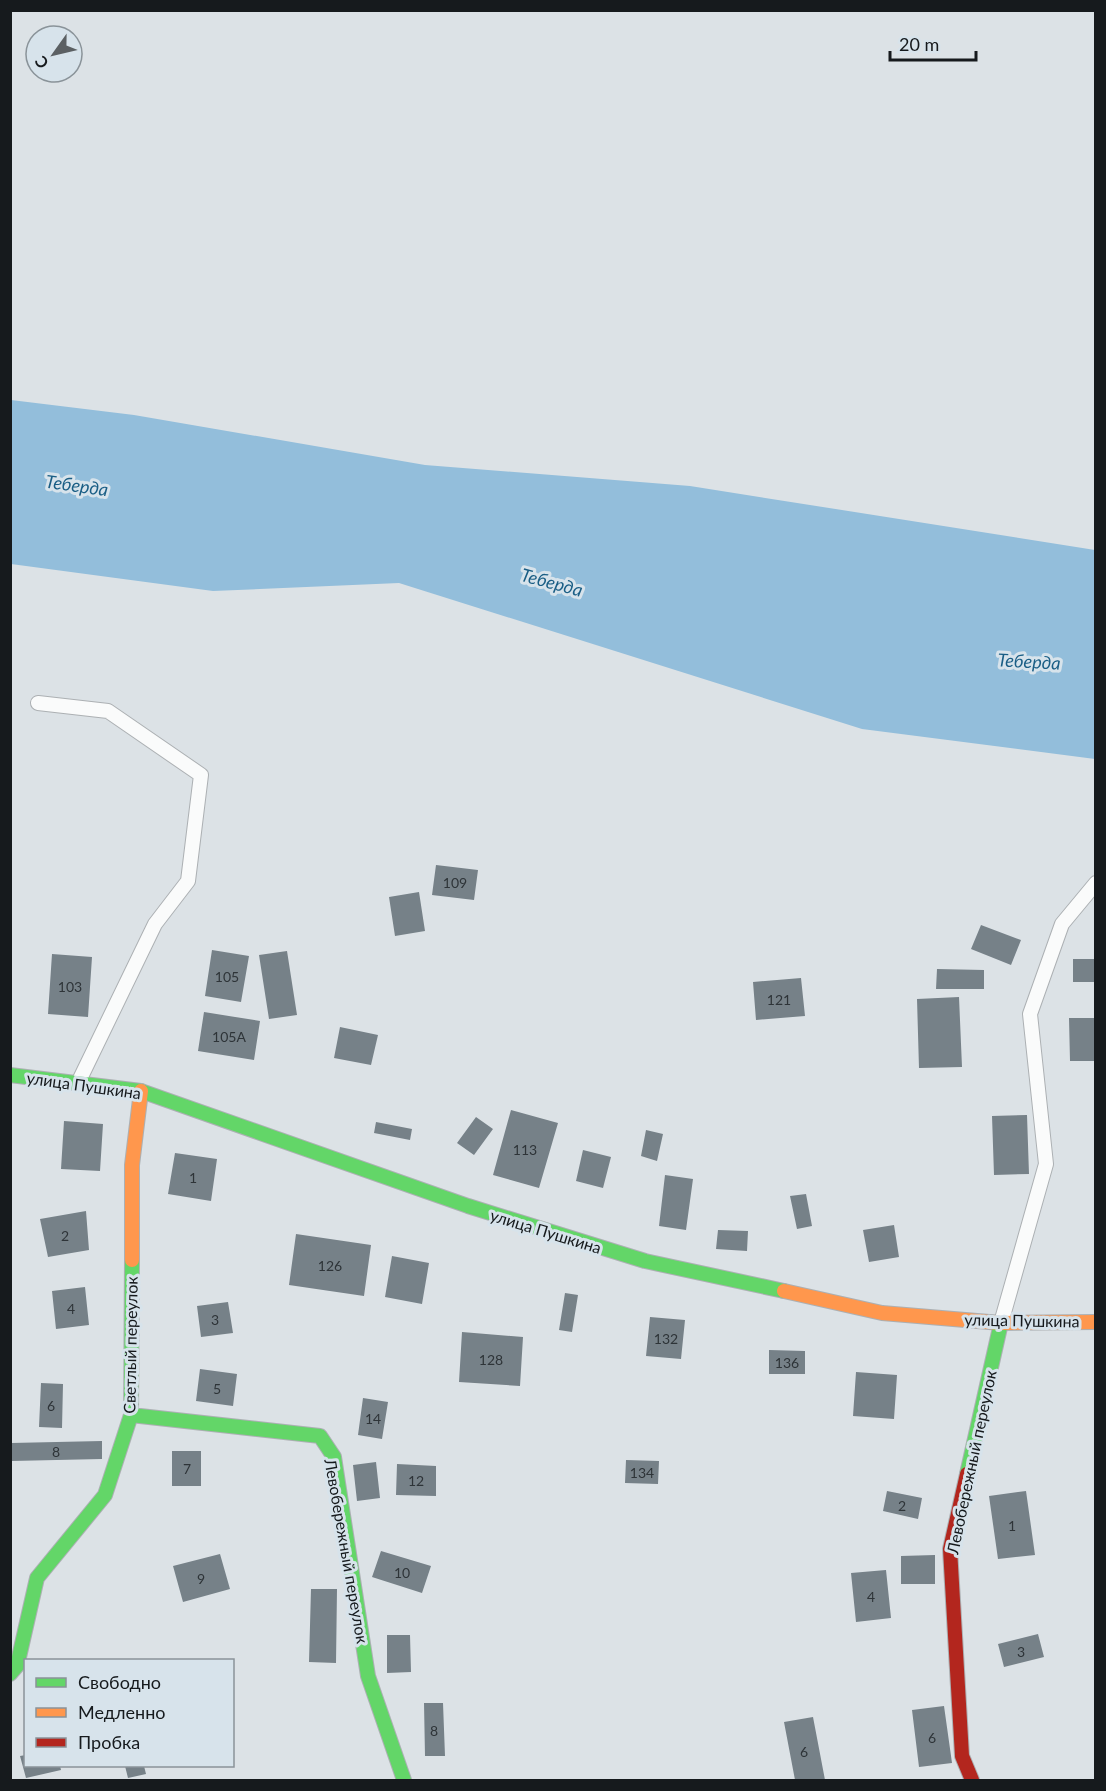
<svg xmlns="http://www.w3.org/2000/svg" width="1106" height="1791" font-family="Lato,sans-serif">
<rect width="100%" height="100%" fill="#dce2e6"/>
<path fill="#93bedb" d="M 11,400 L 134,415 L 425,465 L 690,486 L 1095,550 L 1095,759 L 862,729 L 399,583 L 213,591 L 11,564 Z"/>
<path fill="#768188" d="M 436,865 L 478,870 L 474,900 L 432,895 Z
M 419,892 L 425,931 L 395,936 L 389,897 Z
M 981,925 L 1021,940 L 1011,965 L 971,949 Z
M 212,950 L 249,956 L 241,1002 L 205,996 Z
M 287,951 L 297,1015 L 269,1019 L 259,955 Z
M 52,954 L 92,957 L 88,1017 L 48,1014 Z
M 1073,959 L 1096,959 L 1096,982 L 1073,982 Z
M 937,969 L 984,970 L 984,989 L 936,989 Z
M 801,978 L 805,1016 L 756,1020 L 753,982 Z
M 959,997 L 962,1067 L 919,1068 L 917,999 Z
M 204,1012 L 260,1021 L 254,1060 L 198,1051 Z
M 1069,1018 L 1096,1018 L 1096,1061 L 1070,1061 Z
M 340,1027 L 378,1035 L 371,1065 L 334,1058 Z
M 511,1110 L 558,1123 L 539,1188 L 493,1175 Z
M 1027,1115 L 1029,1174 L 994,1175 L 992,1116 Z
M 476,1117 L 493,1129 L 474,1155 L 457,1143 Z
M 64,1121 L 103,1124 L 100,1171 L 61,1169 Z
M 376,1122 L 412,1129 L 410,1140 L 374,1133 Z
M 646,1130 L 663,1134 L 657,1161 L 641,1156 Z
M 583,1150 L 611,1157 L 603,1188 L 576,1181 Z
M 175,1153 L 217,1159 L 211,1201 L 168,1194 Z
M 665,1175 L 693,1179 L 686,1230 L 659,1226 Z
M 806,1194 L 812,1226 L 797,1229 L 790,1196 Z
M 86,1211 L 89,1250 L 48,1257 L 40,1219 Z
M 894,1225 L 899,1257 L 869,1262 L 863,1230 Z
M 718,1230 L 748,1231 L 747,1251 L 716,1249 Z
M 296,1234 L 371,1245 L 364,1296 L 289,1285 Z
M 392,1256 L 429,1263 L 422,1304 L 385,1297 Z
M 85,1287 L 89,1325 L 56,1329 L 52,1291 Z
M 565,1293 L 578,1295 L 572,1332 L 559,1330 Z
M 228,1302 L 233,1333 L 201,1337 L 197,1306 Z
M 650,1317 L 685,1320 L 681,1359 L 646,1356 Z
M 462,1332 L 523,1337 L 520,1386 L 459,1382 Z
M 769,1350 L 805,1351 L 805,1374 L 769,1374 Z
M 200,1369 L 237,1374 L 233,1406 L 196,1401 Z
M 856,1372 L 897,1375 L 894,1419 L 853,1416 Z
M 41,1383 L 63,1384 L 62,1428 L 39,1427 Z
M 363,1398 L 388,1402 L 382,1439 L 358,1435 Z
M 102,1441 L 102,1459 L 11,1461 L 11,1443 Z
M 172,1451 L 201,1451 L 201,1486 L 172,1486 Z
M 626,1460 L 659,1461 L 658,1484 L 625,1483 Z
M 376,1462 L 380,1498 L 357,1501 L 353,1465 Z
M 397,1464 L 436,1466 L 436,1496 L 396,1495 Z
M 887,1491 L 922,1498 L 918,1519 L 883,1511 Z
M 1026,1491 L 1035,1555 L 998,1559 L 989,1496 Z
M 381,1551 L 431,1566 L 422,1593 L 372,1577 Z
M 220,1554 L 230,1589 L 183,1602 L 173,1566 Z
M 935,1555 L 935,1584 L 901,1584 L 901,1556 Z
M 886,1570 L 891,1618 L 856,1622 L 851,1573 Z
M 311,1589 L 337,1589 L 336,1663 L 309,1662 Z
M 1038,1634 L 1044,1657 L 1004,1667 L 998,1644 Z
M 387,1635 L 410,1635 L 411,1672 L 387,1673 Z
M 424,1703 L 443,1703 L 445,1756 L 425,1756 Z
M 944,1706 L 952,1763 L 919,1767 L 912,1710 Z
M 813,1717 L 825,1780 L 795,1780 L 784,1722 Z
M 26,1755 L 26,1766 L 60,1766 L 61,1770 L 26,1778 L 20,1756 Z
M 125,1766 L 144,1766 L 146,1774 L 128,1778 Z"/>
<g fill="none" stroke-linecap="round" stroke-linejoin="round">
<defs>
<path id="lane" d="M 38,703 L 108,711 L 201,775 L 188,881 L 155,924 L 78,1083
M 1001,1323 L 1046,1164 L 1030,1014 L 1062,924 L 1096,883"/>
<path id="fast" d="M 10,1075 L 141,1091 L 468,1206 L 645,1261 L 784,1291
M 131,1415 L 320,1436 L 334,1457 L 368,1676 L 404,1780
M 967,1474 L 1001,1323
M 10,1674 L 17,1666 L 37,1578 L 105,1495 L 131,1415 L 132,1260"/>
<path id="slow" d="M 132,1260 L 132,1165 L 141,1091
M 784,1291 L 882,1313 L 1001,1323 L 1096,1322"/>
<path id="jam" d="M 967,1474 L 950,1549 L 962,1756 L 972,1780"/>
</defs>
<use href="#lane" stroke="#acb0b3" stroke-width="16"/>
<use href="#fast" stroke="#acb0b3" stroke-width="16"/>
<use href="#slow" stroke="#acb0b3" stroke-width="16"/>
<use href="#jam" stroke="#acb0b3" stroke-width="16"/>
<use href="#lane" stroke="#fafbfb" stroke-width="14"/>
<use href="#fast" stroke="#63d668" stroke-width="14"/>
<use href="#slow" stroke="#ff974d" stroke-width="14"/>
<use href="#jam" stroke="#b3261e" stroke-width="14"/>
</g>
<g text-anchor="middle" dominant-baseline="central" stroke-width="6" stroke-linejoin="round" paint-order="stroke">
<g font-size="14" fill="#2e3438">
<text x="455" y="882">109</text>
<text x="227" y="976">105</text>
<text x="70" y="986">103</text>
<text x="779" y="999">121</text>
<text x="229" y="1036">105А</text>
<text x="525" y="1149">113</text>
<text x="193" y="1177">1</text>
<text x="65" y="1235">2</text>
<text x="330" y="1265">126</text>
<text x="71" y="1308">4</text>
<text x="215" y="1319">3</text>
<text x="666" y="1338">132</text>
<text x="491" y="1359">128</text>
<text x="787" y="1362">136</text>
<text x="217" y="1388">5</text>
<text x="51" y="1405">6</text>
<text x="373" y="1418">14</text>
<text x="56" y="1451">8</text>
<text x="187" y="1468">7</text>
<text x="642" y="1472">134</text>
<text x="416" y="1480">12</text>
<text x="902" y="1505">2</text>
<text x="1012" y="1525">1</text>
<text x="402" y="1572">10</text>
<text x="201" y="1578">9</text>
<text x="871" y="1596">4</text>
<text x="1021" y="1651">3</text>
<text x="434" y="1730">8</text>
<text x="932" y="1737">6</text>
<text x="804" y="1751">6</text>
</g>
<g font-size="16" fill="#161a1d" stroke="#d7e3eb">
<text transform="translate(84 1085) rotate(8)">улица Пушкина</text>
<text transform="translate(546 1231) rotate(17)">улица Пушкина</text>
<text transform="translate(1022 1320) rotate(1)">улица Пушкина</text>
<text transform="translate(130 1345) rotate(-89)">Светлый переулок</text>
<text transform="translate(971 1462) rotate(-78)">Левобережный переулок</text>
<text transform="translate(347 1551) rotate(80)">Левобережный переулок</text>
</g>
<g font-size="18" font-style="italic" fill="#1a5e85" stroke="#d7e3eb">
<text transform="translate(77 485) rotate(8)">Теберда</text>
<text transform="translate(552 582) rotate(15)">Теберда</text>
<text transform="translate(1029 661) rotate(3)">Теберда</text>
</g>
</g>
<rect width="1106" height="1791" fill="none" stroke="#161a1d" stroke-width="24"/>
<rect x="24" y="1659" width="210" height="108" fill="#d7e3eb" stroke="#8a9399" stroke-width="1.5"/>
<rect x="36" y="1678" width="30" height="9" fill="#63d668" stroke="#8a9399" stroke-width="1.5"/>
<text x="78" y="1689" font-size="18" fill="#161a1d">Свободно</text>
<rect x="36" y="1708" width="30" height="9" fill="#ff974d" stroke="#8a9399" stroke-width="1.5"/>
<text x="78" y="1719" font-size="18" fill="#161a1d">Медленно</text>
<rect x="36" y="1738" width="30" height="9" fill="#b3261e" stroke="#8a9399" stroke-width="1.5"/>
<text x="78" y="1749" font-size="18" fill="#161a1d">Пробка</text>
<g transform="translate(54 54) rotate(236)"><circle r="28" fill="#d7e3eb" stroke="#8a9399" stroke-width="1.5"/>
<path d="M0-4.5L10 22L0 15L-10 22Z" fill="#5b6063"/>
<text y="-9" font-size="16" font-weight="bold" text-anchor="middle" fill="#161a1d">С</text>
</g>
<path d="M890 51v9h86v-9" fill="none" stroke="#161a1d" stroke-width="3"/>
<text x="899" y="51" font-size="18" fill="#161a1d" stroke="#d7e3eb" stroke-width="4.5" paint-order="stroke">20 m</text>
</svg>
